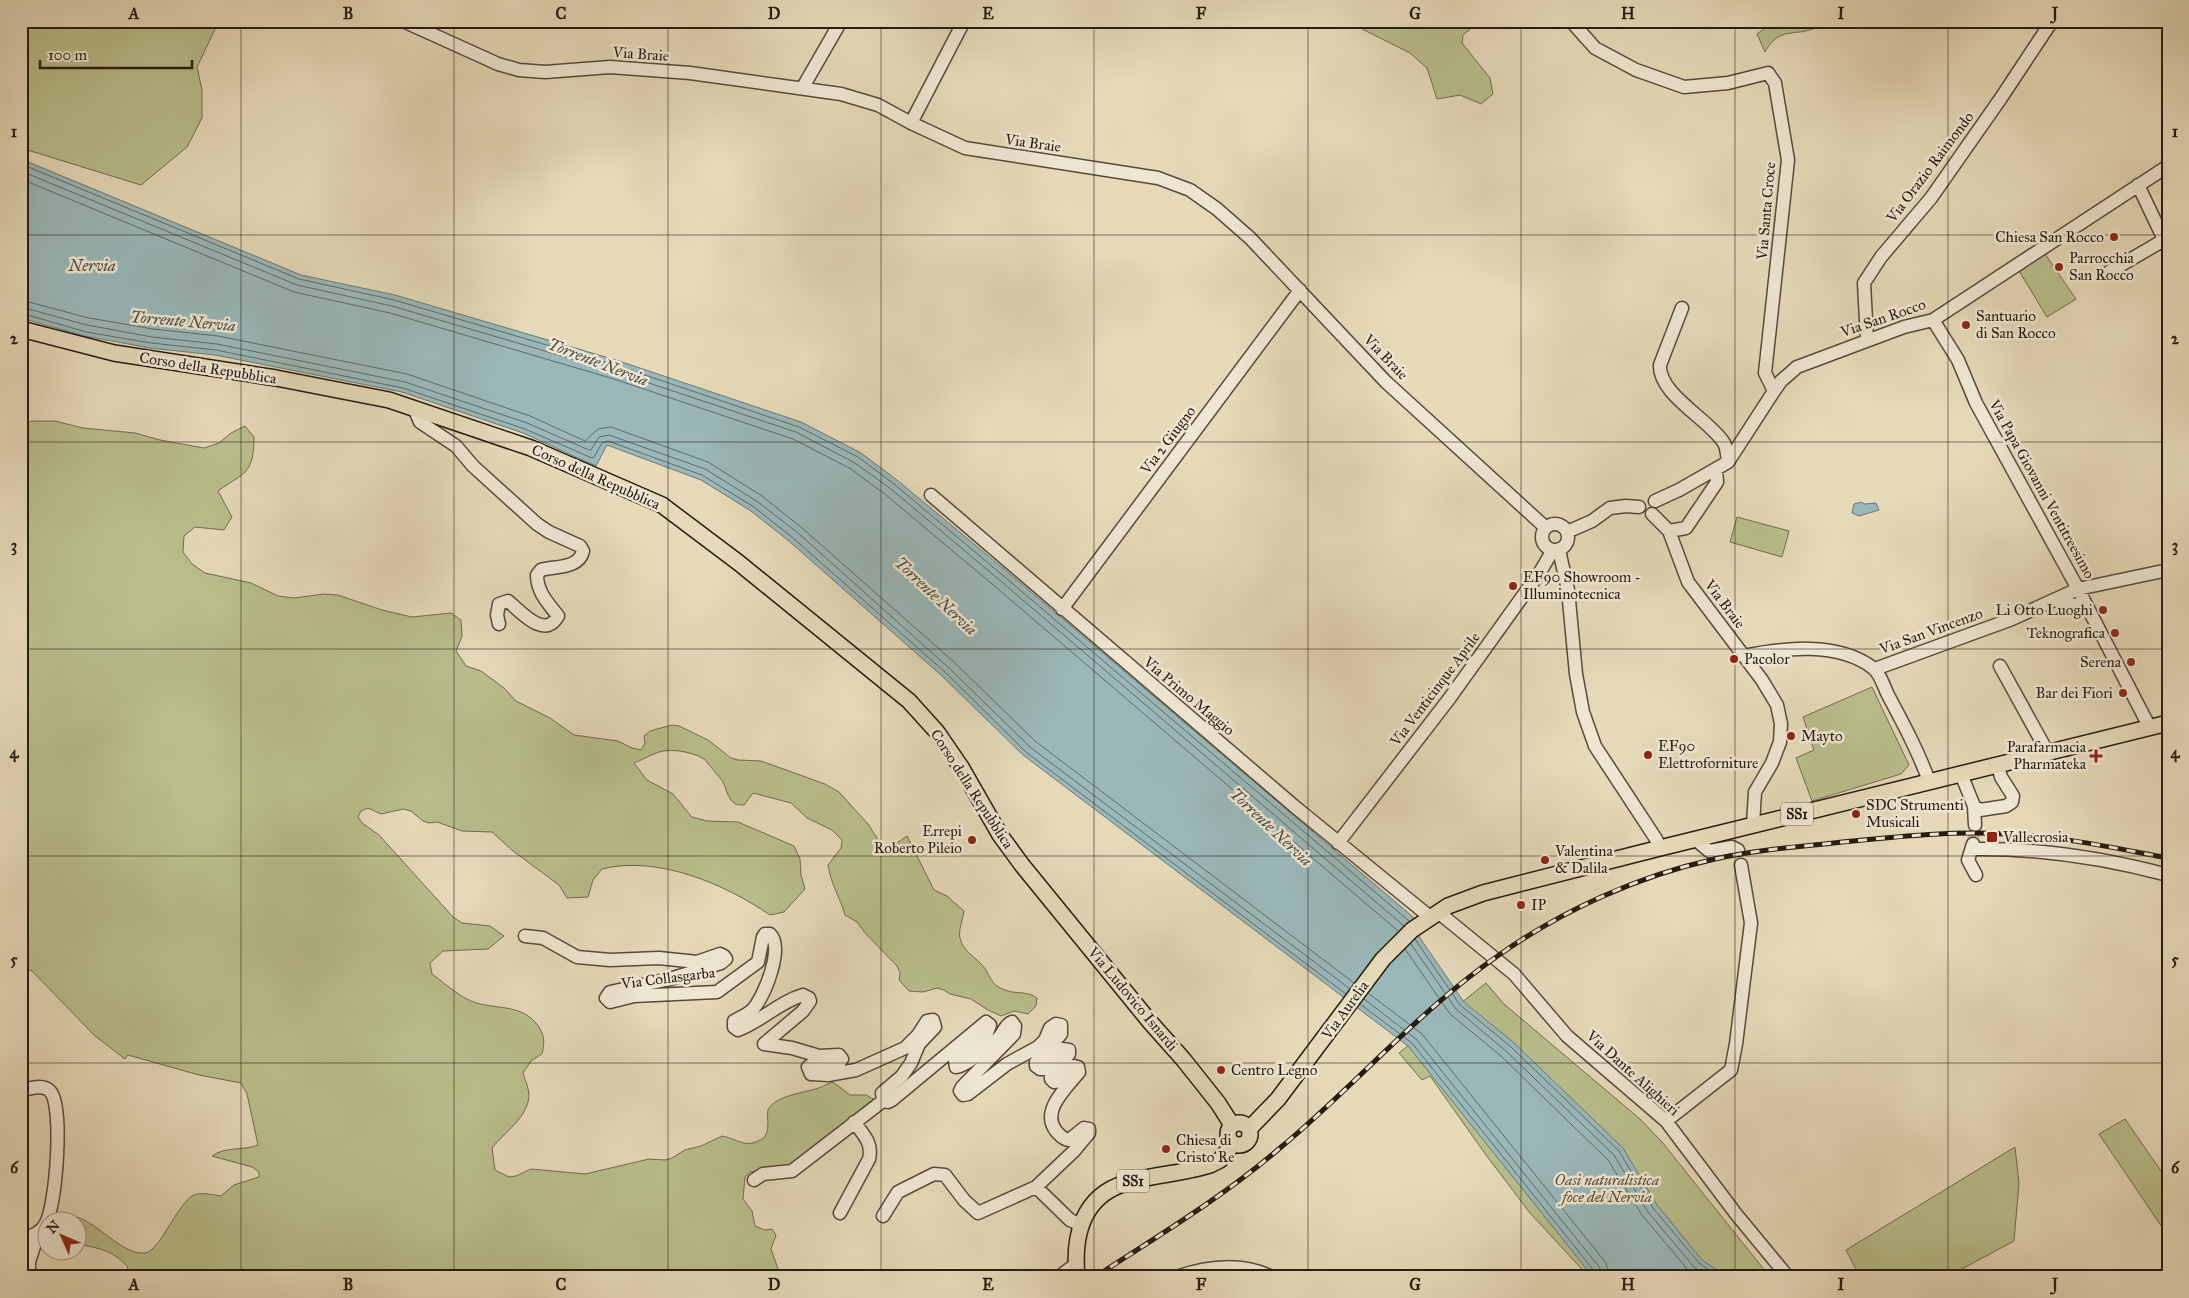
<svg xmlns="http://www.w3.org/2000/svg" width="2189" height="1298" font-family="'IM FELL Great Primer',serif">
<rect width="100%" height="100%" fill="#e6dab9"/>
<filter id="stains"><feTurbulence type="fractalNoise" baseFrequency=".004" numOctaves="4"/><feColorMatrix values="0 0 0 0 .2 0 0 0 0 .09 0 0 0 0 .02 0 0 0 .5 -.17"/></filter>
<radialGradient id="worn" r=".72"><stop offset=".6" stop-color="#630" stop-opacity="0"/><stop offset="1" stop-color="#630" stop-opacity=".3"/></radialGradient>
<path fill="#b9be8c" stroke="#706c4e" d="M 21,21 L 131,21 L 137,23 L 139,21 L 219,21 L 197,67 L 202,90 L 202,118 L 187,147 L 141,185 L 21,148 Z
M 1346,21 L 1481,21 L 1463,35 L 1462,43 L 1490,78 L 1493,94 L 1481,104 L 1460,95 L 1437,99 L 1427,68 L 1410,53 Z
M 1769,21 L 1825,21 C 1803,42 1781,21 1765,52 L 1757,34 L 1768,26 Z
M 2045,254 L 2076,299 L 2047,317 L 2019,271 Z
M 31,421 L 55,421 L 83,428 L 135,433 L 160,440 L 204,448 L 219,443 L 231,433 L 245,426 L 254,437 C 254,475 244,472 218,491 L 232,517 L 224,530 L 195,527 L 184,536 L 183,552 L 192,564 L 205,573 L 251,583 L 278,596 L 294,598 L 324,594 L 338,595 L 382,610 L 412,617 L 451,613 L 461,620 L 462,636 L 456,651 L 466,666 L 481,671 L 504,688 L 516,701 L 550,718 L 574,735 L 618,741 L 632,748 L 641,750 L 645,743 L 644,736 L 650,731 L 672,725 L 679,726 L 708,740 L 731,758 L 738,760 L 761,761 L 825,784 L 839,792 L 868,824 L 884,849 L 888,849 L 907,836 L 934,890 L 947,896 L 964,911 C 963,919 958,931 960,938 C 963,951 973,955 981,964 C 992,975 988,985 1008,991 C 1018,994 1028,991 1037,998 L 1036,1006 L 1028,1014 L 1014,1011 L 1001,1016 L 988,1010 L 971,999 L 950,994 L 944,990 L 937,988 L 923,992 L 909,991 L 899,980 L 900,973 L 897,966 L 866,934 L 857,922 L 845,915 C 840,897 831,885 828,865 L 841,848 L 842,840 L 832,830 L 807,818 L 791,803 L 753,793 L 744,805 C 739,805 735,805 731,800 C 727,795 726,788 723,782 C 721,779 706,761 704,759 C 693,752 671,748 659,752 C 650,755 642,760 634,763 L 647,780 L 673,794 L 692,817 L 707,821 L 738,822 L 794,846 L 800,859 L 801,875 L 805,889 L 784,912 L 770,915 C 725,884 657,855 602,869 L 593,880 L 588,897 L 567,898 L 559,885 L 513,851 L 492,832 L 462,831 L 437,822 L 429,823 L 423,821 L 411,811 L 403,809 L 381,814 L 368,808 L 361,811 L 358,817 L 362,823 L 379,835 L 453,917 L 462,923 L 490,926 L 504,936 L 488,949 L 443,951 L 430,963 L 432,974 C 443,982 455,993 467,999 C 489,1011 517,1002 535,1022 C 545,1033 545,1042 542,1054 L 531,1061 L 523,1073 C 525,1080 529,1088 529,1096 C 528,1117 504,1133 492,1148 L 495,1170 L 509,1177 L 516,1176 L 531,1169 L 585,1174 L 649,1159 L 665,1160 L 672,1158 L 685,1150 L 701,1146 L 722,1136 C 741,1140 746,1150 765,1137 C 771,1125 765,1114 769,1108 C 777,1096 802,1093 815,1089 C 821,1088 826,1084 833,1082 L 850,1095 L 866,1095 L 873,1099 L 871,1101 L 824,1138 L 797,1165 L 750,1172 L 745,1177 L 743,1199 L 752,1211 L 755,1226 L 765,1230 L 772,1229 L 776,1235 L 771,1249 L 780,1274 L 779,1277 L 128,1277 L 124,1275 L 128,1267 C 111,1249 100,1249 78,1244 L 78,1220 L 61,1220 C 82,1201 118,1257 145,1253 C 160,1251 178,1202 194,1195 C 202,1192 213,1195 221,1196 L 234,1185 L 259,1177 L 259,1172 L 252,1167 L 212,1156 C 226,1146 243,1151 258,1145 L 247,1094 L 241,1083 L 199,1075 L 128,1055 L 125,1059 L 94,1035 L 32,971 L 21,968 L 21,428 Z
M 1737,517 L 1789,531 L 1782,557 L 1730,542 Z
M 1872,687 L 1909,765 L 1901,774 L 1812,801 L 1796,758 L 1814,750 L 1803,717 Z
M 1486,983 L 1504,1004 L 1640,1119 L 1662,1142 L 1770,1277 L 1589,1277 L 1530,1213 L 1486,1155 L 1430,1076 L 1422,1080 L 1399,1053 Z
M 2125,1119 L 2168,1181 L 2168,1236 L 2099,1134 Z
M 2015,1147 L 2019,1183 L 2014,1241 L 1947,1277 L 1860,1277 L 1846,1250 Z"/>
<path fill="#9ab8ba" stroke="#6c7976" d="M 21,159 L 301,275 L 395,295 L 619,361 L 801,422 L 861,453 L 897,480 L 1004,569 L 1413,917 L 1420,938 L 1464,1002 L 1513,1042 L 1623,1148 L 1657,1205 L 1702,1260 L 1728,1277 L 1593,1277 L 1408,1046 L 1023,755 L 942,676 L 790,542 L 751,511 L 701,480 L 607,445 L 596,466 L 523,433 L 402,392 L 215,355 L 150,348 L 85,336 L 21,318 Z
M 1862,502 L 1864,504 L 1876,503 L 1879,510 L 1859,516 L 1852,513 L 1854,504 Z"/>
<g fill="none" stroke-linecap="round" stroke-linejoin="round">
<path stroke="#606a66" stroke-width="1" d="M 21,164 L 299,279 L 394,300 L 618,366 L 799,427 L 858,457 L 894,484 L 1000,573 L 1409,921
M 21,171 L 297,285 L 392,306 L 616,372 L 796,432 L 855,463 L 891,489 L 996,577 L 1404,926
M 21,179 L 294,292 L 390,313 L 614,379 L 793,439 L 851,469 L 886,495 L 991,583 L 1398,931
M 21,300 L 89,318 L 153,329 L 218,336 L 407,374 L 530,416 L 585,441 L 598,429 L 611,427 L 708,462 L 762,496 L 802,528 L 954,662 L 1035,741 L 1354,983
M 21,307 L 87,325 L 152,337 L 217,344 L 405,382 L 527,423 L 589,450 L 591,450 L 599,437 L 609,435 L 705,469 L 758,502 L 798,533 L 949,668 L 1030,747 L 1350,989
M 21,313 L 86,332 L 151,343 L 216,350 L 403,388 L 525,429 L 592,458 L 594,457 L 602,443 L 608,441 L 702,475 L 754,507 L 793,538 L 945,672 L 1026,752 L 1346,994
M 1415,939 L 1460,1005 L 1510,1046 L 1619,1151 L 1653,1208 L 1699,1263 L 1719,1277
M 1411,944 L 1456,1009 L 1506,1051 L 1614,1155 L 1648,1212 L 1694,1267 L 1708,1277
M 1405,949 L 1450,1014 L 1501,1056 L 1608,1160 L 1642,1215 L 1694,1277
M 1368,993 L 1422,1034 L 1606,1263 L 1610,1277
M 1364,999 L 1416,1039 L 1600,1268 L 1602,1277
M 1360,1004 L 1412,1043 L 1595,1272 L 1596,1277"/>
<path stroke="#c0b497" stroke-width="12" stroke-dasharray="12 6" stroke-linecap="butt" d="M 1973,844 L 1975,825"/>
<defs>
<path id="minor" d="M 403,21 L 498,64 L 519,70 L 545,72 L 610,67 L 690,73 L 841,94 L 878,105 L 911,123 L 965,148 L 1158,178 L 1190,190 L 1217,209 L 1250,238 L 1386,382 L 1545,527
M 1571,21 L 1595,48 L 1636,70 L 1684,87 L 1728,83 L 1768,73 L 1775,83 L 1788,160 L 1765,373 L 1774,391
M 803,87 L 841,21
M 911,123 L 964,21
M 2138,185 L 2168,248
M 2109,272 L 2164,240
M 1682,308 L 1660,365 C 1658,394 1710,420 1724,443 C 1727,448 1727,456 1728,462
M 1933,320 L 1958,360 L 1976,403 L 2078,589 L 2150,728
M 1867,340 L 1864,283 L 1881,257 L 1931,198 L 2001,98 L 2052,21
M 414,408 L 420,422 L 456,446 L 473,466 L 537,524 L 549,532 L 580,546 L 583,551 C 579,569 555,566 541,570 L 537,575 C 537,592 548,603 558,616 C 545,640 521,612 508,601 L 499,604 L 497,615 L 499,624
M 931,495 L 1294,806 L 1430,917
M 1655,501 L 1679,490 L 1728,462 L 1774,391 L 1781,381 L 1797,367 L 1904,327 L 1933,320 L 2168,166
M 1652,514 L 1669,531 L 1688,582 L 1762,680 L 1777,705 L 1781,724 L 1780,742 L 1772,763 L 1755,792 L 1753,825
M1542 537a13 13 0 1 1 26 0a13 13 0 1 1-26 0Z
M 1669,531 L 1686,528 L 1717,482 L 1716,470
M 1567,532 L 1592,521 L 1610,508 L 1626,506 L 1639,507
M 1559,550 L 1568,590 L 1576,674 L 1583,712 L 1595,746 L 1656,839 L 1660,848
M 2055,600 L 2088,608
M 1062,609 L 1300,290
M 1743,656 C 1784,648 1838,641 1873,668 C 1880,673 1884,687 1888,695 C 1903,723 1918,751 1929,781
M 2000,666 L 2048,753
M 1875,669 L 2012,619 L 2078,589 L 2168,570
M 1961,774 L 1974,806 L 1980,810 L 2006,806 L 2012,802 L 2013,796 L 2001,777 L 1998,766
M 1974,806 L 1975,825
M 1695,839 L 1709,851 L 1732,847 L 1738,850
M 1338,843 L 1449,699 L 1540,572 L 1553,550
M 1973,844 L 1968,860 L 1976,875
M 1972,849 C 2038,848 2104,858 2168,875
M 1438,912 L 1514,974 L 1567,1036 L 1666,1121 L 1736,1214 L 1788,1277
M 525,936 L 543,938 L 577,957 L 610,960 L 659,958 L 697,962 L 720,954 L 724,956 L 726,959 L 721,963 L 670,979 L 610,992 L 606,998 L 610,1002 L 634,996 L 717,992 L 758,962 L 763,937 L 765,934 L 770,934 C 784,948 765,994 754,1008 C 749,1014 741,1017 734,1021 L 734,1027 L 738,1030 C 762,1021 779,1002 803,995 L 809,998 L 810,1001 L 803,1011 L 764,1044
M 764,1044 L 792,1048 L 819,1056 L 839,1055 L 842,1059 L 839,1063 L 812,1064 L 808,1067 L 811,1074 L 828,1075 L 856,1070 L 905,1048 L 918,1035 L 927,1021 L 933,1020 L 935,1027 L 919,1044 L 911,1063 L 902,1076 L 882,1093 L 883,1099 L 888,1102 L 892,1100 L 986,1022 L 990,1025 L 987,1033 L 955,1061 L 956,1067 C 963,1068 995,1043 1000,1036 C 1005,1030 1005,1025 1012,1022 L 1015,1026 L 1014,1034 L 962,1087 L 960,1091 L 963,1095 L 968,1094 L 1007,1064 L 1038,1047 L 1045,1040 L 1050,1028 L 1056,1024 L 1061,1025 L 1061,1034 L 1036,1062 L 1036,1066 L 1040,1069 L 1044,1069 L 1062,1049 L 1069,1050 L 1069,1054 L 1051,1076 L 1051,1079 L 1054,1082 L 1059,1081 L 1074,1066 L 1078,1067 L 1079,1072 C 1067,1087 1040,1111 1056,1131 C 1060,1135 1062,1139 1069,1140 L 1084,1128 L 1089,1129 L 1089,1133 L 1074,1151 L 1036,1187 L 1070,1220 L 1081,1225
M 21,1091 C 30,1088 43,1084 50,1091 C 64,1106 56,1205 46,1223 C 42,1232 30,1237 21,1239
M 1666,1121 L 1731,1070 L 1736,1044 L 1751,923 L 1741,865
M 754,1180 L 763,1174 L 792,1171 L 884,1100
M 840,1213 L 869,1159 C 873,1143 863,1134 854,1122
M 883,1216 L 898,1192 L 934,1174 L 945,1175 L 964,1200 L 978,1213 L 1036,1187
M 29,1277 L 29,1262 L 39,1231
M 1059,1277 L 1076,1264
M 1176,1277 C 1208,1266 1242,1262 1272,1277"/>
<path id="major" d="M 21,329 L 114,353 L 276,378 L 389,400 L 531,448 L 662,505 L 739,563 L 909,701 L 937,732 L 961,767 L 1000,835 L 1022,865 L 1150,1022 L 1183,1059 L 1218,1103 L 1232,1125
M1228 1134a11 11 0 1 1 22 0a11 11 0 1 1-22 0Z
M 1249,1129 L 1278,1099 L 1383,959 L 1412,930 L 1448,906 L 1483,893 L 1660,848 L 2168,723
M 1077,1277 C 1073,1236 1082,1196 1126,1183 C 1153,1174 1183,1174 1210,1165 L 1220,1160 L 1233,1144"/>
</defs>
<use href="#minor" stroke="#564b3b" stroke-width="15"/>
<use href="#major" stroke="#261b11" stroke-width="18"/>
<use href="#minor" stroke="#efe7d2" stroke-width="12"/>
<use href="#major" stroke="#e6dab9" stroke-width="15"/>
<defs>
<path id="rail" d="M 1095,1277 C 1158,1236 1223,1197 1280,1148 C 1355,1086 1418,1011 1499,955 C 1563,910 1638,876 1715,859 C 1760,849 1807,846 1853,841 C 1904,836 1955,831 2005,834 C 2060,836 2114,848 2168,858"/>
</defs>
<use href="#rail" stroke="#261b11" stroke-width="5"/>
<use href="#rail" stroke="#efe7d2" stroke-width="3" stroke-dasharray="9" stroke-linecap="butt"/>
</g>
<path fill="none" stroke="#261b11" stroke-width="1" stroke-opacity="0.55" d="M 241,21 L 241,1277M 454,21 L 454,1277M 668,21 L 668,1277M 881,21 L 881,1277M 1094,21 L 1094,1277M 1308,21 L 1308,1277M 1521,21 L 1521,1277M 1735,21 L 1735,1277M 1948,21 L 1948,1277M 21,235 L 2168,235M 21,442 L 2168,442M 21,649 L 2168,649M 21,856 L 2168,856M 21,1063 L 2168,1063"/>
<g fill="#8f2418" stroke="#efe7d2" stroke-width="2">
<circle cx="2114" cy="237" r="5"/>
<circle cx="2059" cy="267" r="5"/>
<circle cx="1966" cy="325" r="5"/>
<circle cx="1513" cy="586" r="5"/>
<circle cx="2103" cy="610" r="5"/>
<circle cx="2115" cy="633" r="5"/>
<circle cx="1734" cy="659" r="5"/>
<circle cx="2131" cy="662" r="5"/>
<circle cx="2123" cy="693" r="5"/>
<circle cx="1791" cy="736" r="5"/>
<circle cx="1648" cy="755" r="5"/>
<path d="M2093.5 748.5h5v5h5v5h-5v5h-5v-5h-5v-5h5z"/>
<circle cx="1856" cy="814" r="5"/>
<rect x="1986" y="831" width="12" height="12" rx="2.5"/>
<circle cx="972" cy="840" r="5"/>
<circle cx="1545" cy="860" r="5"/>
<circle cx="1521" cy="905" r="5"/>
<circle cx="1221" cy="1070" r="5"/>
<circle cx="1166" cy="1149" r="5"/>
</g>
<g text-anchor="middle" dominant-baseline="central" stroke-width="5" stroke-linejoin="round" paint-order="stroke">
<g fill="#efe7d2" stroke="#62584b" stroke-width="1">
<rect x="1781" y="802.5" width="32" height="23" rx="4"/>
<rect x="1117" y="1169.5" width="32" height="23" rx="4"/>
</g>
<g font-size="14" font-weight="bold" fill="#261b11">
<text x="1797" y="814">SS1</text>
<text x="1133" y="1181">SS1</text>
</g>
<g font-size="15" fill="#261b11" stroke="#efe7d2">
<text transform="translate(641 54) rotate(4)">Via Braie</text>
<text transform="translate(1033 143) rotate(8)">Via Braie</text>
<text transform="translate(1930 167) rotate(-53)">Via Orazio Raimondo</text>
<text transform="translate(1766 211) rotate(-85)">Via Santa Croce</text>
<text transform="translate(1883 318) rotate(-19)">Via San Rocco</text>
<text transform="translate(1386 357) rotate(46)">Via Braie</text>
<text transform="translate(208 368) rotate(9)">Corso della Repubblica</text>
<text transform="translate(1168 440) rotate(-53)">Via 2 Giugno</text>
<text transform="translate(596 477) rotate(24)">Corso della Repubblica</text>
<text transform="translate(2042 489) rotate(61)">Via Papa Giovanni Ventitreesimo</text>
<text transform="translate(1725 604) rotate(53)">Via Braie</text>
<text transform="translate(1931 631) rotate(-20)">Via San Vincenzo</text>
<text transform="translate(1435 689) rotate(-53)">Via Venticinque Aprile</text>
<text transform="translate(1189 696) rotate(40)">Via Primo Maggio</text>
<text transform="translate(972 789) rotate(57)">Corso della Repubblica</text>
<text transform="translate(668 978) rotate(-7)">Via Collasgarba</text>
<text transform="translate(1133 999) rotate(50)">Via Ludovico Isnardi</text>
<text transform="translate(1345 1010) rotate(-54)">Via Aurelia</text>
<text transform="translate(1633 1073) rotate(42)">Via Dante Alighieri</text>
</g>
<g font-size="15" fill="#261b11" stroke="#efe7d2" text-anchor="start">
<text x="2104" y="237" text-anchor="end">Chiesa San Rocco</text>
<text x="2069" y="258">Parrocchia<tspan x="2069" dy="17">San Rocco</tspan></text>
<text x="1976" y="316">Santuario<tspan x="1976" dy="17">di San Rocco</tspan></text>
<text x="1523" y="577">EF90 Showroom -<tspan x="1523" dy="17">Illuminotecnica</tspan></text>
<text x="2093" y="610" text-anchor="end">Li Otto Luoghi</text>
<text x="2105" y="633" text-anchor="end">Teknografica</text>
<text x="1744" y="659">Pacolor</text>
<text x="2121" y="662" text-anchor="end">Serena</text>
<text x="2113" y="693" text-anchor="end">Bar dei Fiori</text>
<text x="1801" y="736">Mayto</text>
<text x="1658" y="746">EF90<tspan x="1658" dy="17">Elettroforniture</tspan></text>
<text x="2086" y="747" text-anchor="end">Parafarmacia<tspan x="2086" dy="17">Pharmateka</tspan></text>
<text x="1866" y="805">SDC Strumenti<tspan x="1866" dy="17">Musicali</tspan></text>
<text x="962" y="831" text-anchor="end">Errepi<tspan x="962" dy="17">Roberto Pileio</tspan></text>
<text x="2003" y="837">Vallecrosia</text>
<text x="1555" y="851">Valentina<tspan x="1555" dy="17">&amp; Dalila</tspan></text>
<text x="1531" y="905">IP</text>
<text x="1231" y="1070">Centro Legno</text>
<text x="1176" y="1140">Chiesa di<tspan x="1176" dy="17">Cristo Re</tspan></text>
</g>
<g font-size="15" font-style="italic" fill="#524c36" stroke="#efe7d2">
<text x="1607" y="1180">Oasi naturalistica<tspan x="1607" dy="17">foce del Nervia</tspan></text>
</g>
<g font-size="16" font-style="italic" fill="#494a44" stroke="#efe7d2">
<text x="92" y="265">Nervia</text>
<text transform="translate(183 321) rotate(5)">Torrente Nervia</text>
<text transform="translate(598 362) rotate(21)">Torrente Nervia</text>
<text transform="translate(936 596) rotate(43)">Torrente Nervia</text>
<text transform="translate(1271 827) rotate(43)">Torrente Nervia</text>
</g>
</g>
<rect width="2189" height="1298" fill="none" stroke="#e6dab9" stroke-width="55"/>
<g transform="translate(62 1236) rotate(315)"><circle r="24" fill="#efe7d2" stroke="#9f9585"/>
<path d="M0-4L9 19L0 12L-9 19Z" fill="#8f2418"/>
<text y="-8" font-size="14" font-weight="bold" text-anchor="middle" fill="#261b11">N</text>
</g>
<path d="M40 60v8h152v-8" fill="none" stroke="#261b11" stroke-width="2.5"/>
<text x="48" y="60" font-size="15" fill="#261b11" stroke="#efe7d2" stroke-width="4" paint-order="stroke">100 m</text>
<rect x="28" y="28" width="2134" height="1242" fill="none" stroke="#261b11" stroke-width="2"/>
<g font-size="16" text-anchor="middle" font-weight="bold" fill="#261b11">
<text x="134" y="19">A</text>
<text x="348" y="19">B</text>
<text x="561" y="19">C</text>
<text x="774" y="19">D</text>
<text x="988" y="19">E</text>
<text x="1201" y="19">F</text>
<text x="1415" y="19">G</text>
<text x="1628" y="19">H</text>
<text x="1841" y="19">I</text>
<text x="2055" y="19">J</text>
<text x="14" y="137">1</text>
<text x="2175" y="137">1</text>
<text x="14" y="344">2</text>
<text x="2175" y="344">2</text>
<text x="14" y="551">3</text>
<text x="2175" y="551">3</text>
<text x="14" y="758">4</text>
<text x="2175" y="758">4</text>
<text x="14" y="965">5</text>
<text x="2175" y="965">5</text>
<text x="14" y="1173">6</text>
<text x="2175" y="1173">6</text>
<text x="134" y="1290">A</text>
<text x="348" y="1290">B</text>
<text x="561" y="1290">C</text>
<text x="774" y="1290">D</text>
<text x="988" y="1290">E</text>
<text x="1201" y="1290">F</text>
<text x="1415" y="1290">G</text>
<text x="1628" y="1290">H</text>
<text x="1841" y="1290">I</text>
<text x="2055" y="1290">J</text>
</g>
<rect width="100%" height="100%" filter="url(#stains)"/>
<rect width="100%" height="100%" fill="url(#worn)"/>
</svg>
